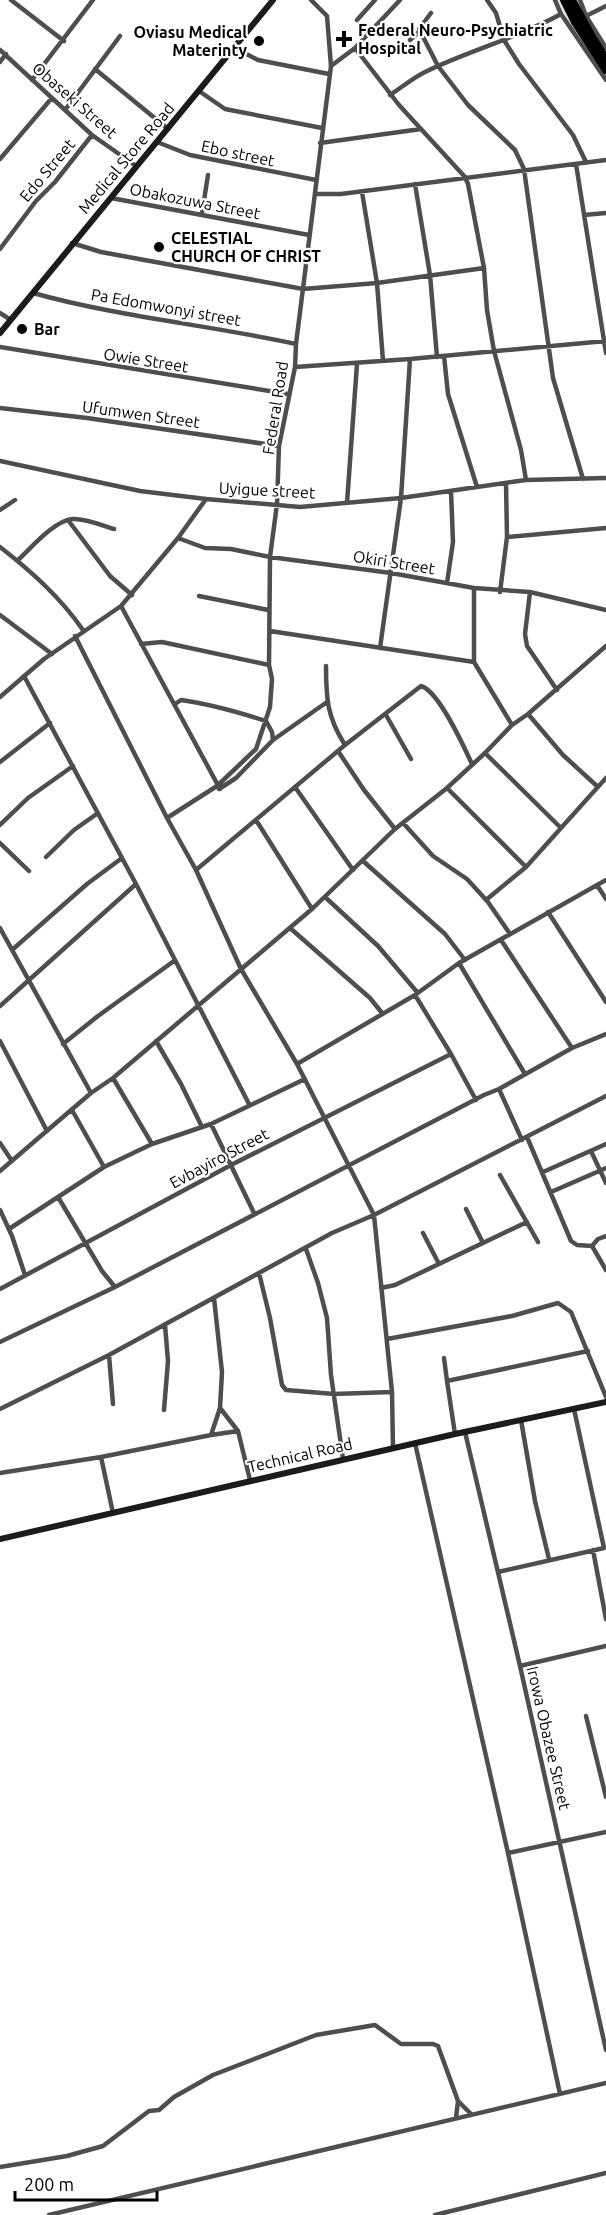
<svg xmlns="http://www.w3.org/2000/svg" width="606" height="2215" font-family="Ubuntu,sans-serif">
<rect width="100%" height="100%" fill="#fff"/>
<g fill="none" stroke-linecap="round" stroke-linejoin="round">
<defs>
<path id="highway" d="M 564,0 L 575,22 L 606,70
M 572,0 L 591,35 L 606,59"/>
</defs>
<use href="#highway" stroke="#dbdbdb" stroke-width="11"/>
<path stroke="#4e4e4e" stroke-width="4.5" d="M 11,0 L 64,41
M 487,0 L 496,13 L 504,40 L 519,64 L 573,135 L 586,162
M 555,0 L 561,14 L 606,80
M 580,0 L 586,16 L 606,48
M 431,13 L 419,29 L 438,66 L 468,105 L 515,150 L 524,169 L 553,378 L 583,479
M 586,16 L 606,6
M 357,20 L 375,0
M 410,40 L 420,31
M 233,47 L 258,60 L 329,74
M 355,48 L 399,105 L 465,177 L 468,184 L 484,268 L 487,310 L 494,351 L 521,450 L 526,480
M 0,50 L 92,135 L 136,166
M 0,62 L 6,54
M 331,66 L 355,48 L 400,0
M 95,69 L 168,129
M 32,80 L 93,0
M 199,91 L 225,109 L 322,128
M 390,95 C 402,87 413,78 425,72 C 470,50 518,38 561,14
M 65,110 L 120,36
M 157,142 L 190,155 L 316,180
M 320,143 L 421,129
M 0,159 L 51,99
M 576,164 L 606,353
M 415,184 L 430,275 L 437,357
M 362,192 L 377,283 L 383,361
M 315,194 L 341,194 L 606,160
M 111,198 L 309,235
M 202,213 L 208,175
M 584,215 L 606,213
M 72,243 L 101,252 L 303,289 L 377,283 L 484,268
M 0,249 L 36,201 L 55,182 L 92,135
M 33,293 C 119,317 209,325 296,344
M 0,313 L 11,320
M 0,347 L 288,394
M 444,356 L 448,394 L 477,487
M 295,367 L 410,359 L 606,341
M 0,408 L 87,418 L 279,446
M 0,461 L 140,491 L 206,499 L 300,507 L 401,498 L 526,480 L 606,478
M 347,503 L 357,364
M 0,510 L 15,500
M 68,520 L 110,576 L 132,595
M 507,537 L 606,528
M 178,538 L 205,548 L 231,549 L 270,557 L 391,573 L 474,588 L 530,592 L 606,610
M 0,547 C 32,572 60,597 83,630
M 18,560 C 31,548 54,521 72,519 C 85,518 101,525 114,529
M 447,583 L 453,542 L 451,491
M 474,588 L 474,662 L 512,725
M 500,592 L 507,537 L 506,483
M 530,592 L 525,634 L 527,646 L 557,690
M 199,596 L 268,610
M 121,606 L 220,789
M 0,615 L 52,654
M 270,631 L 474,662
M 75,636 L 167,818 L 196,870 L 241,969 L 297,1064 L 415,995 L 459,963 L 606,880
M 141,644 L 162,642 L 269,665
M 380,648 L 401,498 L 410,359
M 326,666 C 326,698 327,717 345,745
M 24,676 L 136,884 L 249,1104
M 0,697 L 44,659 L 121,606 L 178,538 L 206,499
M 175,704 L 181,700 C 210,704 238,712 266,721 L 272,732 L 273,740
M 528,714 L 563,755 L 598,787
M 386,715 L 411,759
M 338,751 L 364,790 L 395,829
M 485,753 L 561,828
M 0,762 L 50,723
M 295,787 L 353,870
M 447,788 L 526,867
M 219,789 L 236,778 L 273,740 L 327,702
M 167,818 L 217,786 L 256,749 L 270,707 L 272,679 L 269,665 L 270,557 L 277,504 L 279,446 L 295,367 L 296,344 L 331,66 L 327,16 L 311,0
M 256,820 L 312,909
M 404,824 L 433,856 L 467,879 L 488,902 L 510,934
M 0,825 L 28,798 L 73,766
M 0,843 L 29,871
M 46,857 L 74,830 L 98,813
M 363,861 L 445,934 L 465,960
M 196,870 L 345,745 L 421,686 C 439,691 464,747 472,764
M 597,885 L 606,899
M 325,897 L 378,946 L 417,992
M 486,900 L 526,867 L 606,778
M 548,912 L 606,1002
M 0,928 L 91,1093
M 290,928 L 370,998 L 382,1013
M 501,940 L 572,1048
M 12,950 L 87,884 L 122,858
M 459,963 L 525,1074
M 415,995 L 451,1054 L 476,1100
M 0,1006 L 136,884
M 0,1041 L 47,1131
M 156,1041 L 181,1084 L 202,1127
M 63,1044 L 98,1016 L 174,961
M 297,1064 L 374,1215 L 392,1392 L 393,1448
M 113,1078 L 152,1144
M 499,1089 L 522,1140
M 72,1110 L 104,1167
M 211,1124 L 254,1213
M 527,1137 L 571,1241 L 577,1245 L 592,1246 L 606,1270
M 0,1143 L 12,1161
M 591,1151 L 606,1183
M 0,1171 L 91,1093 L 113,1078 L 312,909 L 395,829 L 447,788 L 485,753 L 512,725 L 528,714 L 606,646
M 543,1172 L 606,1144
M 500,1175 L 538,1242
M 551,1192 L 606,1168
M 58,1197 L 102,1271 L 115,1287
M 466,1209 L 483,1243
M 0,1210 L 12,1236 L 25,1275
M 9,1229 L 104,1167 L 152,1144 L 211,1124 L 305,1079
M 423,1233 L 439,1264
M 592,1246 L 598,1239 L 606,1236
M 306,1249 L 318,1283 L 327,1318 L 331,1375 L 343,1459
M 259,1273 L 270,1318 L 282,1385 L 286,1390 L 334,1394 L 392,1392
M 381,1288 L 395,1285 L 527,1222
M 0,1289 L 231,1165 L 451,1054
M 387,1339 L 512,1316 L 558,1303 L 571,1312 L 606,1397
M 0,1342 L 115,1287 L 484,1095 L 499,1089 L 572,1048 L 606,1034
M 109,1355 L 113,1404
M 444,1358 L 447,1381
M 0,1409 L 109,1355 L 332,1233 L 374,1215 L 606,1096
M 574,1409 L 604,1548
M 164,1410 L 168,1361 L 165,1325
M 521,1420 L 535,1501 L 549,1559
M 238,1431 L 250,1480
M 465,1432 L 520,1666 L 606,2050
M 455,1434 L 447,1381 L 588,1351
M 211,1435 L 238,1431 L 220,1408
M 415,1443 L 508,1853 L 560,2094
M 101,1457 L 113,1513
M 0,1473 L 101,1457 L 211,1435 L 220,1408 L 222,1372 L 214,1298
M 593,1550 L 606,1619
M 498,1572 L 604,1548
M 520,1666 L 606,1646
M 586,1716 L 606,1797
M 508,1853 L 606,1832
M 458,2101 L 471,2114
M 0,2167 L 67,2156 L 103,2146 L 149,2111 L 159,2110 L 174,2097 L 213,2075 L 316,2035 L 375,2025 L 401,2044 L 433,2044 L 438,2046 L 458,2101 L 456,2118
M 49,2215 L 606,2083
M 435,2215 L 606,2173"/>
<path stroke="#1b1b1b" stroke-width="6" d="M 0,333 L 273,0
M 0,1539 L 455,1434 L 606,1402"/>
<use href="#highway" stroke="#000" stroke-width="8"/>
</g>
<g fill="#000" stroke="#fff" stroke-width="2">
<path d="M341 30h6v6h6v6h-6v6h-6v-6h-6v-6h6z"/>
<circle cx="259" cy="41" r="6"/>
<circle cx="159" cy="247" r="6"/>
<circle cx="22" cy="329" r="6"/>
</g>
<g text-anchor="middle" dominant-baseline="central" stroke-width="4.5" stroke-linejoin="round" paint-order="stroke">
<g font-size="16" font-weight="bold" fill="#000" stroke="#fff" text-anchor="start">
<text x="358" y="30">Federal Neuro-Psychiatric<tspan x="358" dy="18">Hospital</tspan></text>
<text x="247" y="32" text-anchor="end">Oviasu Medical<tspan x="247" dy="18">Materinty</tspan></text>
<text x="171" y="238">CELESTIAL<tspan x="171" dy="18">CHURCH OF CHRIST</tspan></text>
<text x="34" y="329">Bar</text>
</g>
<g font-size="16" fill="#000" stroke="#fff">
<text transform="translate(75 100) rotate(41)">Obaseki Street</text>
<text transform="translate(238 153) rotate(12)">Ebo street</text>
<text transform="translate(126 158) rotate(-50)">Medical Store Road</text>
<text transform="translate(47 170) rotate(-50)">Edo Street</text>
<text transform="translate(195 201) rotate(11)">Obakozuwa Street</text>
<text transform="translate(166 307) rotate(10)">Pa Edomwonyi street</text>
<text transform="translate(146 360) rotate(9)">Owie Street</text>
<text transform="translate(275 408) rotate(-81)">Federal Road</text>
<text transform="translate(141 414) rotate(8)">Ufumwen Street</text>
<text transform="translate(267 490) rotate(3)">Uyigue street</text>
<text transform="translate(394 562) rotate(9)">Okiri Street</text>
<text transform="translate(219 1158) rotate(-28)">Evbayiro Street</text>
<text transform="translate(300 1455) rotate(-13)">Technical Road</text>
<text transform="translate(549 1738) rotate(77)">Irowa Obazee Street</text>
</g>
</g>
<path d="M15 2191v9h142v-9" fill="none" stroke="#000000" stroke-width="3"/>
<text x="24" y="2191" font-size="18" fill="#000000" stroke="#ffffff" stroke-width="4.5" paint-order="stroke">200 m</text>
</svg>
